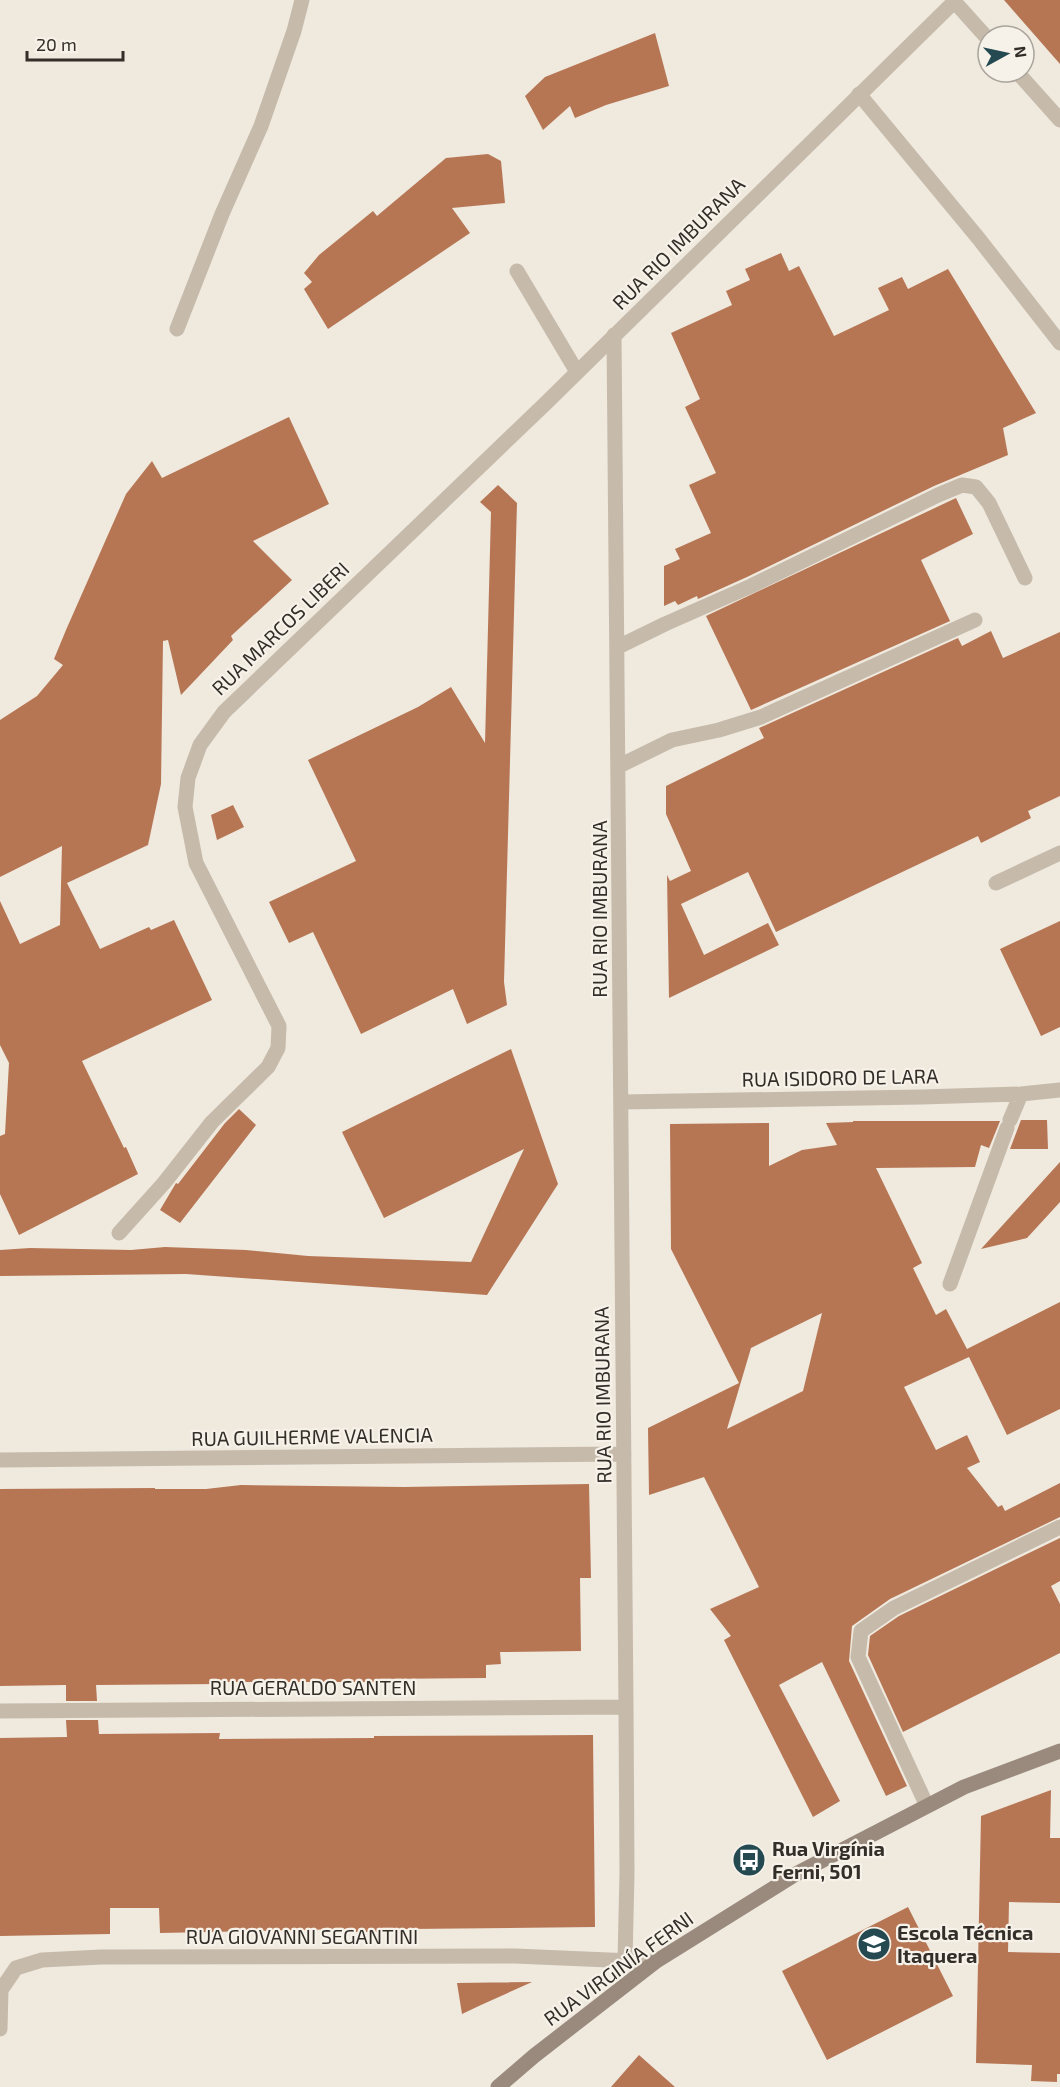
<svg xmlns="http://www.w3.org/2000/svg" width="1060" height="2087" font-family="'Exo 2',sans-serif">
<rect width="100%" height="100%" fill="#efe9de"/>
<path fill="#b67654" fill-rule="evenodd" d="M 1004,0 L 1060,0 L 1060,64 Z
M 655,33 L 669,86 L 606,105 L 575,118 L 570,106 L 543,130 L 525,96 L 545,77 Z
M 488,154 L 501,161 L 505,203 L 452,208 L 470,233 L 328,329 L 304,289 L 312,282 L 304,273 L 319,255 L 373,211 L 377,216 L 446,158 Z
M 781,253 L 789,271 L 799,266 L 834,336 L 889,310 L 878,288 L 902,277 L 908,289 L 948,269 L 1036,413 L 1003,428 L 1008,455 L 934,486 L 747,577 L 698,599 L 697,596 L 678,605 L 675,601 L 664,606 L 664,566 L 680,559 L 675,549 L 711,533 L 689,485 L 716,473 L 685,407 L 700,399 L 671,333 L 732,305 L 726,291 L 750,280 L 745,269 Z
M 289,417 L 329,504 L 253,541 L 292,580 L 231,636 L 233,640 L 181,695 L 168,640 L 163,641 L 161,784 L 148,845 L 67,883 L 100,949 L 149,927 L 151,930 L 174,920 L 212,1000 L 82,1061 L 124,1148 L 126,1147 L 138,1174 L 19,1235 L 0,1194 L 0,1136 L 5,1134 L 9,1063 L 0,1045 L 0,901 L 20,944 L 60,925 L 62,846 L 0,877 L 0,720 L 37,696 L 63,665 L 54,659 L 66,630 L 126,494 L 152,461 L 162,478 Z
M 498,485 L 517,503 L 504,982 L 507,1005 L 467,1024 L 453,989 L 361,1034 L 313,932 L 289,943 L 269,902 L 356,861 L 308,760 L 418,707 L 451,687 L 485,743 L 491,512 L 480,502 Z
M 956,498 L 973,534 L 921,560 L 950,621 L 751,710 L 706,616 Z
M 991,631 L 1003,658 L 1060,632 L 1060,796 L 1028,811 L 1031,818 L 981,843 L 978,836 L 776,932 L 748,872 L 681,904 L 704,955 L 768,923 L 779,945 L 669,998 L 667,875 L 670,881 L 691,871 L 666,814 L 666,786 L 764,738 L 759,728 L 958,638 L 962,646 Z
M 233,805 L 244,827 L 217,840 L 211,815 Z
M 1060,921 L 1060,1027 L 1041,1036 L 1000,949 Z
M 511,1049 L 558,1184 L 487,1295 L 186,1274 L 0,1276 L 0,1250 L 30,1248 L 131,1250 L 165,1247 L 246,1250 L 308,1256 L 471,1262 L 524,1149 L 384,1218 L 342,1132 Z
M 239,1109 L 256,1125 L 180,1223 L 160,1210 L 176,1183 L 178,1184 L 225,1123 Z
M 1021,1120 L 1047,1120 L 1048,1149 L 1010,1149 Z
M 853,1121 L 1000,1121 L 989,1148 L 981,1145 L 975,1167 L 876,1168 L 922,1263 L 913,1268 L 936,1315 L 946,1309 L 967,1349 L 1060,1302 L 1060,1409 L 1007,1435 L 969,1357 L 904,1387 L 936,1450 L 967,1435 L 980,1462 L 967,1468 L 998,1507 L 1002,1505 L 1005,1511 L 1060,1483 L 1060,1517 L 890,1599 L 852,1626 L 849,1661 L 907,1786 L 886,1796 L 822,1662 L 779,1685 L 840,1801 L 813,1817 L 724,1640 L 731,1636 L 710,1609 L 759,1587 L 704,1477 L 649,1495 L 648,1428 L 739,1383 L 671,1249 L 670,1124 L 769,1123 L 769,1166 L 802,1150 L 837,1145 L 826,1123 L 853,1122 ZM 822,1313 L 803,1391 L 727,1429 L 751,1348 Z
M 1060,1162 L 1060,1202 L 1027,1238 L 981,1249 Z
M 589,1484 L 591,1578 L 580,1578 L 581,1651 L 500,1652 L 501,1664 L 486,1665 L 486,1678 L 376,1679 L 376,1682 L 221,1682 L 221,1684 L 96,1685 L 97,1701 L 66,1701 L 66,1685 L 0,1686 L 0,1489 L 155,1488 L 155,1489 L 206,1489 L 241,1485 L 404,1487 Z
M 1060,1538 L 1060,1581 L 1051,1586 L 1060,1604 L 1060,1653 L 903,1732 L 868,1655 L 870,1636 L 899,1616 Z
M 66,1720 L 98,1720 L 99,1734 L 220,1733 L 219,1739 L 374,1738 L 374,1736 L 593,1735 L 595,1927 L 408,1929 L 378,1929 L 377,1932 L 347,1932 L 347,1929 L 160,1933 L 159,1908 L 110,1908 L 110,1934 L 0,1936 L 0,1738 L 67,1737 Z
M 1051,1790 L 1050,1838 L 1060,1838 L 1060,1903 L 1009,1902 L 1008,1952 L 1060,1953 L 1060,2074 L 1057,2074 L 1057,2082 L 1031,2081 L 1032,2065 L 976,2063 L 981,1816 Z
M 908,1907 L 953,1996 L 827,2060 L 782,1971 Z
M 532,1982 L 481,2005 L 462,2014 L 457,1983 Z
M 639,2055 L 675,2087 L 611,2087 Z"/>
<g fill="none" stroke-linecap="round" stroke-linejoin="round">
<path stroke="#c6baab" stroke-width="15" d="M 859,94 L 979,239 L 1060,343
M 517,271 L 577,372"/>
<path stroke="#c6baab" stroke-width="15" d="M 953,0 L 988,39
M 1017,72 L 1060,120
M 177,329 L 222,214 L 261,126 L 294,31 L 302,0
M 614,335 L 626,1707 L 627,1873 L 625,1961
M 618,647 L 665,624 L 751,586 L 938,495 L 962,485 L 976,487 L 989,503 L 1025,578
M 619,766 L 672,740 L 719,730 L 761,717 L 975,620
M 996,883 L 1060,853
M 621,1102 L 922,1097 L 1021,1094 L 1060,1090
M 1010,1120 L 1021,1094
M 119,1233 L 164,1183 L 212,1122 L 268,1067 L 278,1048 L 279,1026 L 196,863 L 185,807 L 188,778 L 200,745 L 224,712 L 547,402 L 956,0
M 950,1284 L 1007,1128
M 0,1460 L 624,1454
M 0,1711 L 626,1707
M 927,1806 L 858,1657 L 861,1631 L 894,1608 L 1060,1527
M 0,2029 L 1,1990 L 16,1968 L 42,1960 L 101,1957 L 515,1956 L 655,1962"/>
<path stroke="#998a7d" stroke-width="15" d="M 498,2087 L 534,2056 L 655,1962 L 796,1874 L 964,1787 L 1060,1751"/>
</g>
<defs>
<symbol id="bus-disc" viewBox="-11 -11 22 22"><circle r="9.5" fill="#244951" stroke="#f7f2e9"/><path d="M-5-6H5V4H4V6H2V4H-2V6H-4V4H-5ZM-3.5-4V0h7V-4ZM-3.5 1.2v1.5H-2V1.2ZM2 1.2v1.5H3.5V1.2Z" fill="#fff"/></symbol>
<symbol id="university-disc" viewBox="-11 -11 22 22"><circle r="9.5" fill="#244951" stroke="#f7f2e9"/><path d="M0-5L7-2L0 1L-7-2ZM-4 1L0 2.5L4 1V4Q0 6-4 4Z" fill="#fff"/></symbol>
</defs>
<g fill-rule="evenodd">
<use href="#bus-disc" x="730" y="1841" width="38" height="38"/>
<use href="#university-disc" x="855" y="1925" width="38" height="38"/>
</g>
<g text-anchor="middle" dominant-baseline="central" stroke-width="4.5" stroke-linejoin="round" paint-order="stroke">
<g font-size="20" fill="#342e29" stroke="#f7f2e9">
<text transform="translate(678 243) rotate(-45)">RUA RIO IMBURANA</text>
<text transform="translate(280 628) rotate(-44)">RUA MARCOS LIBERI</text>
<text transform="translate(599 909) rotate(-90)">RUA RIO IMBURANA</text>
<text transform="translate(840 1077) rotate(-1)">RUA ISIDORO DE LARA</text>
<text transform="translate(602 1395) rotate(-91)">RUA RIO IMBURANA</text>
<text transform="translate(312 1436) rotate(-1)">RUA GUILHERME VALENCIA</text>
<text x="313" y="1687">RUA GERALDO SANTEN</text>
<text x="302" y="1936">RUA GIOVANNI SEGANTINI</text>
<text transform="translate(618 1968) rotate(-36)">RUA VIRGINÍA FERNI</text>
</g>
<g font-size="20" font-weight="bold" fill="#342e29" stroke="#f7f2e9" text-anchor="start">
<text x="772" y="1848">Rua Virgínia<tspan x="772" dy="23">Ferni, 501</tspan></text>
<text x="897" y="1932">Escola Técnica<tspan x="897" dy="23">Itaquera</tspan></text>
</g>
</g>
<g transform="translate(1006 54) rotate(82)"><circle r="28" fill="#f7f2e9" stroke="#a9a49c" stroke-width="1.5"/>
<path d="M0-4.5L10 22L0 15L-10 22Z" fill="#244951"/>
<text y="-9" font-size="16" font-weight="bold" text-anchor="middle" fill="#342e29">N</text>
</g>
<path d="M27 51v9h96v-9" fill="none" stroke="#342e29" stroke-width="3"/>
<text x="36" y="51" font-size="18" fill="#342e29" stroke="#f7f2e9" stroke-width="4.5" paint-order="stroke">20 m</text>
</svg>
